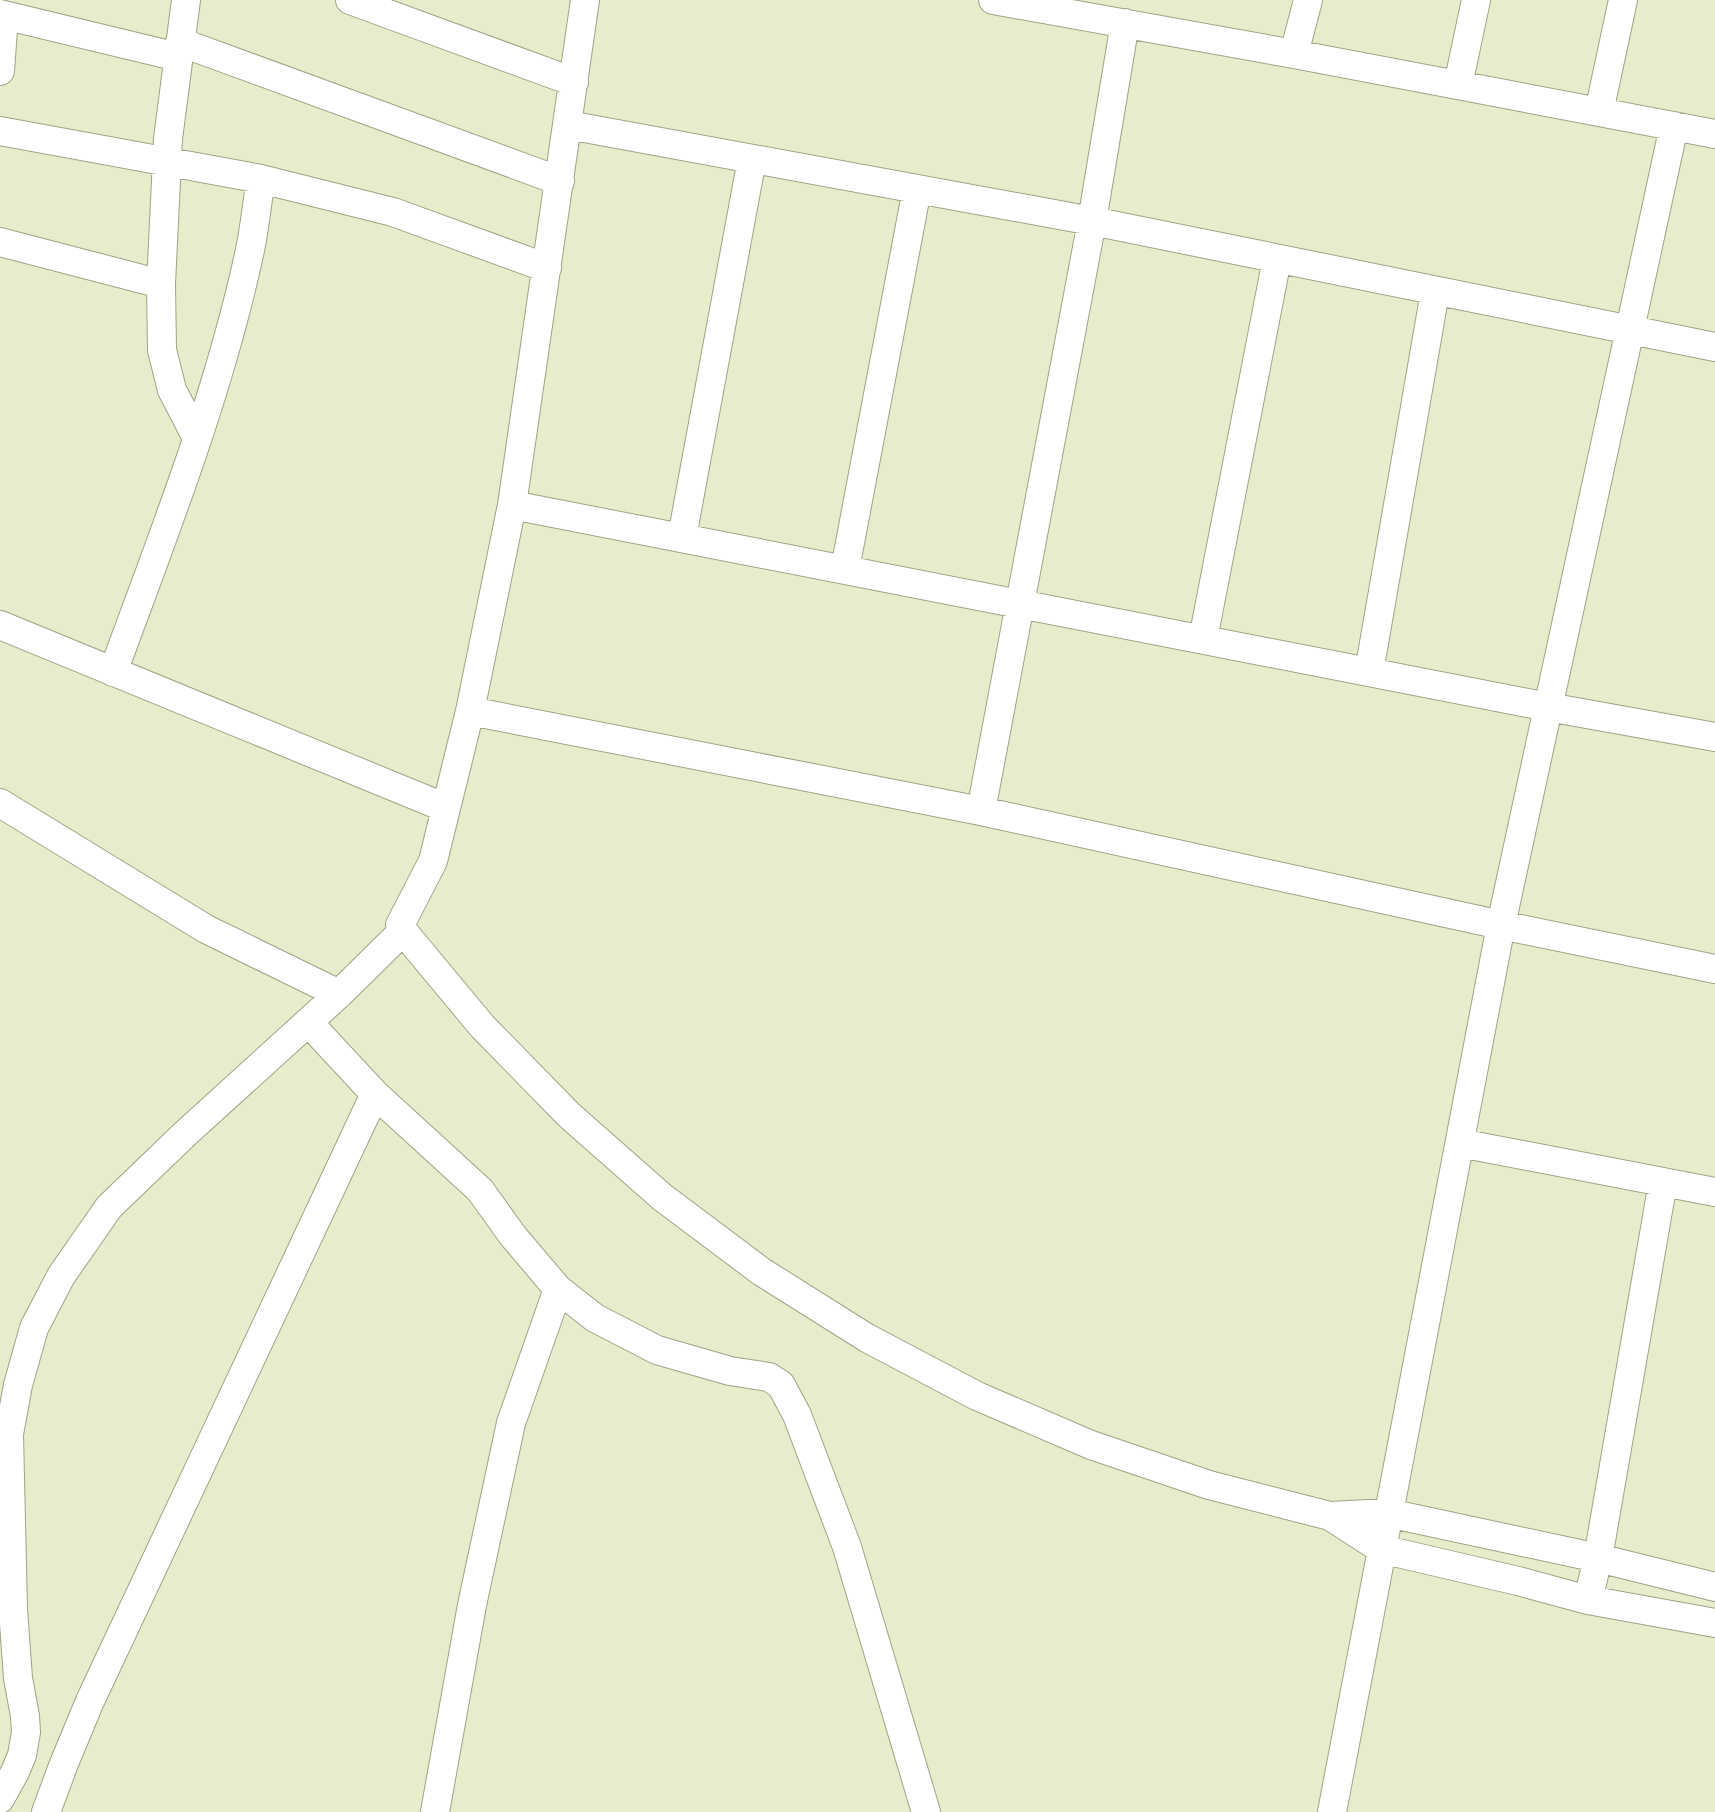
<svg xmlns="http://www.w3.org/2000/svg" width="1715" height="1812" font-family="'Libre Baskerville',serif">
<rect width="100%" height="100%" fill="#e6edcd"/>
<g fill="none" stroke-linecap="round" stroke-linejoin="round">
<defs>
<path id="minor" d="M 186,0 L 168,139 L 161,284 L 162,350 L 172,390 L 197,438
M 350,0 L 574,82
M 993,0 L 1294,54 L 1715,134
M 0,14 L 178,57
M 180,42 L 560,181
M 1294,54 L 1308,0
M 0,71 L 4,15
M 1458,85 L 1476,0
M 1599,112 L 1623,0
M 568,125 L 1092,221 L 1715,347
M 0,131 L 261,179 L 393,212 L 547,268
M 0,242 L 161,284
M 512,505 L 1548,707 L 1715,737
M 682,537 L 752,159
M 845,569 L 917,189
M 0,625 L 446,808
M 1203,639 L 1277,259
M 113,672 C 164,533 219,395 250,250 C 255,226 257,202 261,179
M 1369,672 L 1435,292
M 470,711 L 981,811 L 1501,925 L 1715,969
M 0,803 L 206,929 L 339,994
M 981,811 L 1092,221 L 1125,23
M 403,931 L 482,1026 L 569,1115 L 662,1197 L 762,1272 L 867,1338 L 977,1396 L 1091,1445 L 1209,1485 L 1330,1516 L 1381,1549 L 1518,1581 L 1588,1600 L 1715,1623
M 308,1022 L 375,1094 L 480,1190 L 513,1236 L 558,1289 L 595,1318 L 657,1350 L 730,1371 L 769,1377 L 781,1385 L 797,1415 L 847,1547 L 926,1812
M 1460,1143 L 1715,1192
M 1330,1516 L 1388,1513 L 1598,1558 L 1715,1587
M 1588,1600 L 1598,1558 L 1663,1182
M 0,1799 L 15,1772 L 22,1755 L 26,1732 L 25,1716 L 18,1678 L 13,1609 L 9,1434 L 18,1385 L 34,1328 L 61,1276 L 109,1207 L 186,1133 L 339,994 L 403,931 L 400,925 L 433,861 L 470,711 L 512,505 L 585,0
M 46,1812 L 63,1766 L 90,1701 L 375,1094
M 435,1812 L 472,1605 L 511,1423 L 558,1289
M 1332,1812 L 1501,925 L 1674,126"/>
</defs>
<use href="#minor" stroke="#9da485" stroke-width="30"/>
<use href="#minor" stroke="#fff" stroke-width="28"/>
</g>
</svg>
